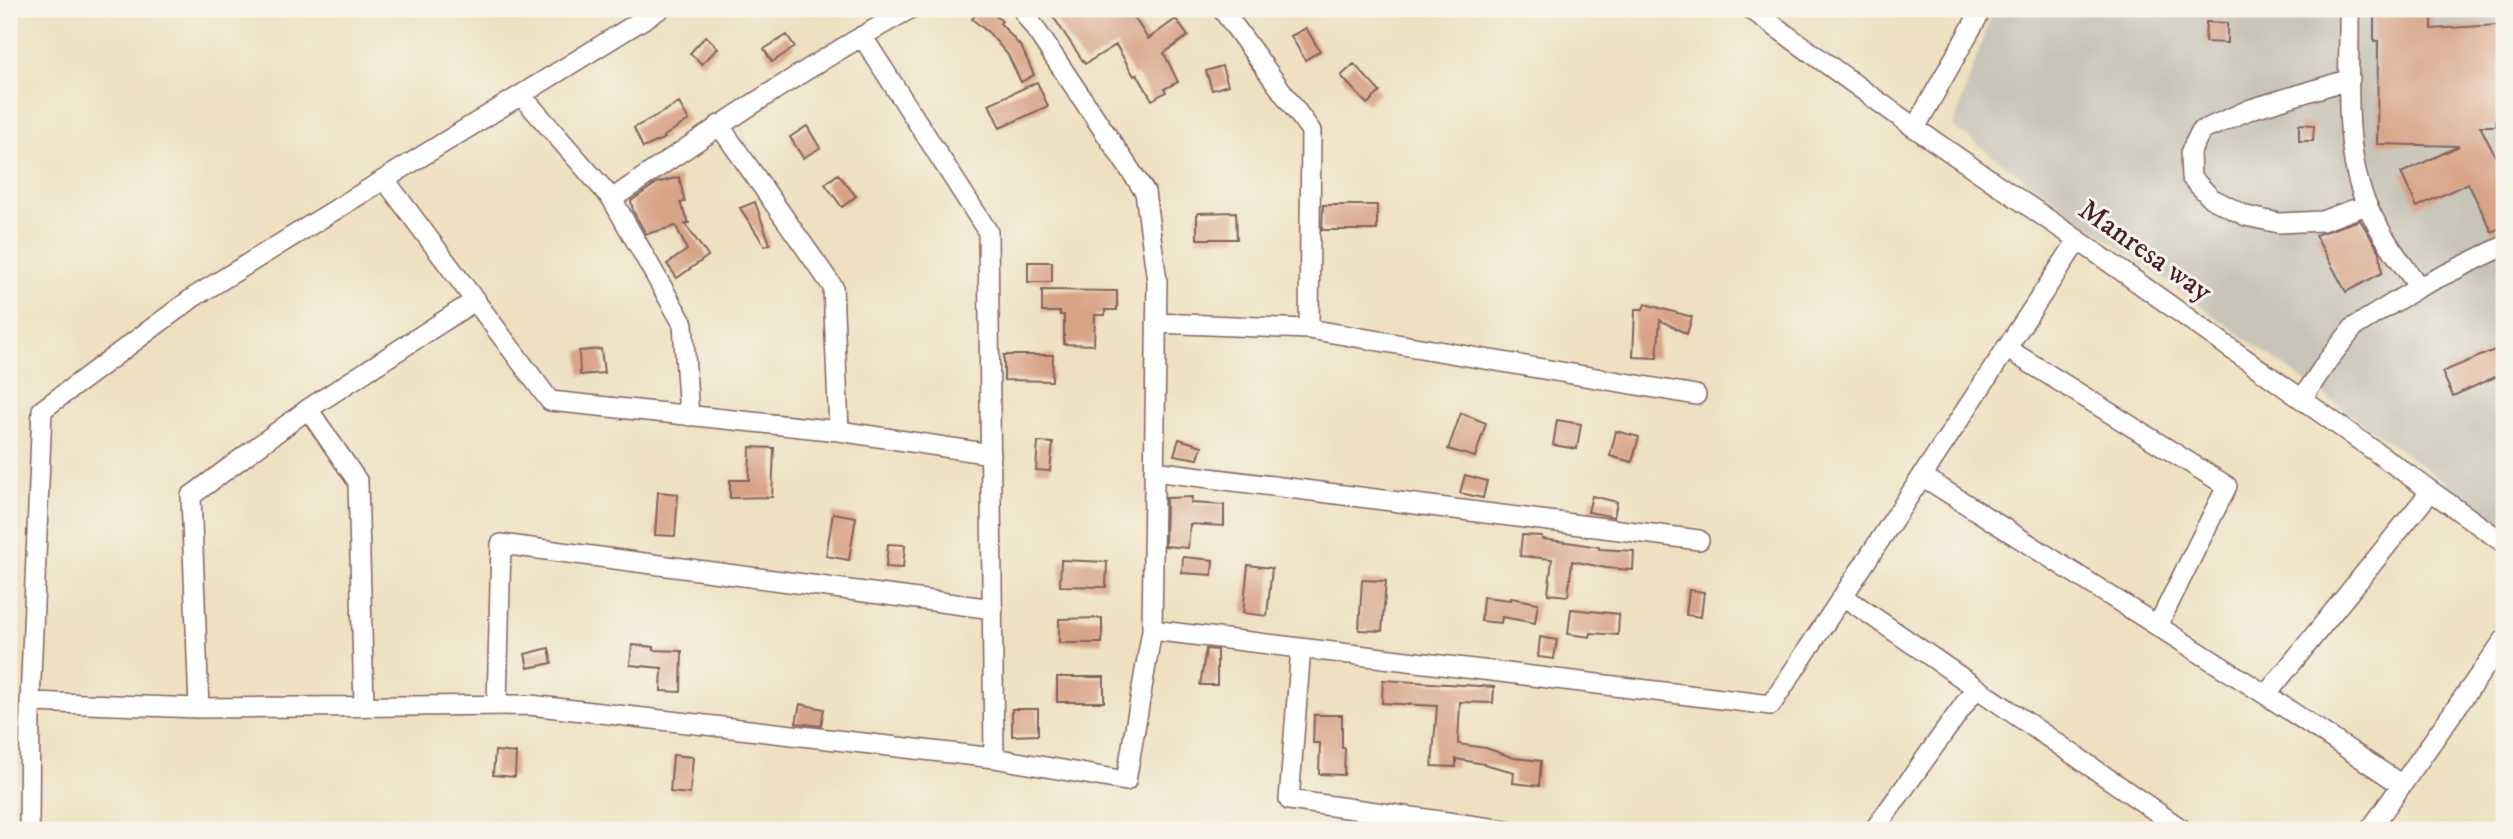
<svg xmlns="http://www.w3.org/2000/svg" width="2513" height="839" font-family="'IM FELL DW Pica',serif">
<rect width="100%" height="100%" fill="#f7f3e8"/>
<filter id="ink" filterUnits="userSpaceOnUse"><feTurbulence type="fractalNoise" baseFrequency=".0143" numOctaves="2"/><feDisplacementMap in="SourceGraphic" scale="14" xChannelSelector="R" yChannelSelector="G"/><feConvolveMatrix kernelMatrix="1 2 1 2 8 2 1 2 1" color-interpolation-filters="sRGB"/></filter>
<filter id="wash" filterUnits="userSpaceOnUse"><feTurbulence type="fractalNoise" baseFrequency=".00686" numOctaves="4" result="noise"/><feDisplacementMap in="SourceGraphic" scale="28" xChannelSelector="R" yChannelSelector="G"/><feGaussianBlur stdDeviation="1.57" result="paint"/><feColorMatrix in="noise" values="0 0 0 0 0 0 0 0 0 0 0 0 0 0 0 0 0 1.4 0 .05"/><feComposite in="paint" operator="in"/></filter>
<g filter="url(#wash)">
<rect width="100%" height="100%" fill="#eee0c0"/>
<path fill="#c8c4b8" d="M 1993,9 L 2504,9 L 2504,525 L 1953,127 Z"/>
<g id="blocks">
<path fill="#d8a488" d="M 981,9 L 987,9 L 1002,21 L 1000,23 L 1022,48 L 1034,75 L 1021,82 L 1008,55 L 989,33 L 972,19 Z
M 1048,9 L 1106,9 L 1111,16 L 1124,9 L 1129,9 L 1148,39 L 1176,19 L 1188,36 L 1164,53 L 1178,82 L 1164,89 L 1166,92 L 1152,100 L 1137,74 L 1134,76 L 1116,45 L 1085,64 Z
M 2374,9 L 2432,9 L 2432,29 L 2498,25 L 2500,88 L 2497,88 L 2496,126 L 2480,126 L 2504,173 L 2504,226 L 2492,232 L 2468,183 L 2417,207 L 2401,173 L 2459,146 L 2377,144 L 2378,41 L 2374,41 Z
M 2206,22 L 2227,23 L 2227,43 L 2205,42 Z
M 1306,28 L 1320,51 L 1305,60 L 1291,36 Z
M 787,35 L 795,47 L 772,62 L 764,49 Z
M 706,36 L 718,48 L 702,64 L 690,53 Z
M 1354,64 L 1380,92 L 1367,104 L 1341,76 Z
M 1222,66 L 1228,85 L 1212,90 L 1206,71 Z
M 1037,82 L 1048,106 L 1000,128 L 989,104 Z
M 679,103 L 689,120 L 664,136 L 665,138 L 643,148 L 634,128 Z
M 2299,124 L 2314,125 L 2313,141 L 2299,141 Z
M 807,126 L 820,148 L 803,158 L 790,137 Z
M 838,174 L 856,196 L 842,207 L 825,184 Z
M 679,177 L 685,202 L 680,203 L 689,223 L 685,224 L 708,256 L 677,278 L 667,264 L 687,250 L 676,226 L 646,234 L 633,211 L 631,201 L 657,183 Z
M 755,202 L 770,244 L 765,246 L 740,208 Z
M 1323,205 L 1377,205 L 1377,230 L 1322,230 Z
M 1236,212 L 1237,239 L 1197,239 L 1197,215 L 1199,213 Z
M 2360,220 L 2380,252 L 2382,273 L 2346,292 L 2315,235 Z
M 1028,262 L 1052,262 L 1052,282 L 1028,282 Z
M 1042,290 L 1117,291 L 1117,310 L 1105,310 L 1105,315 L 1095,315 L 1094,345 L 1064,344 L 1064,315 L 1060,315 L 1060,312 L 1042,312 Z
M 1645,304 L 1692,317 L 1687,334 L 1660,320 L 1657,358 L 1633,357 L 1635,309 L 1643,309 Z
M 2504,346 L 2504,373 L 2453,396 L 2442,372 Z
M 601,349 L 604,373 L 580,375 L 579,351 Z
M 1004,355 L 1053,355 L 1052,381 L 1004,380 Z
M 1461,413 L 1486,423 L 1475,457 L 1448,449 Z
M 1557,420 L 1581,424 L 1577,449 L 1553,445 Z
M 1616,431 L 1639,437 L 1632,462 L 1610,456 Z
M 1179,439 L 1202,446 L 1198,459 L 1174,455 Z
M 1038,442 L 1053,443 L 1050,471 L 1036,470 Z
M 750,447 L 774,448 L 772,497 L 730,498 L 730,480 L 749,480 Z
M 1465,475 L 1487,481 L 1483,498 L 1460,493 Z
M 658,492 L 678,494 L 675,536 L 655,535 Z
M 1592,496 L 1617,502 L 1614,517 L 1588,512 Z
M 1192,497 L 1191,503 L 1224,505 L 1224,526 L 1190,524 L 1188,548 L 1165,546 L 1166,498 Z
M 833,513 L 856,517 L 849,560 L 826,556 Z
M 1522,535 L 1542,536 L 1542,539 L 1574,543 L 1599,547 L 1599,549 L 1634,551 L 1633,570 L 1606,568 L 1572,561 L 1568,596 L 1548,594 L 1552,559 L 1520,556 Z
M 888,544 L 905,545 L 903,568 L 886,567 Z
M 1183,557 L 1213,560 L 1212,575 L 1182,573 Z
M 1061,560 L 1107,562 L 1106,587 L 1060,586 Z
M 1248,565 L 1272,568 L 1267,616 L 1243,613 Z
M 1362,580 L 1386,581 L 1382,631 L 1359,630 Z
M 1689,590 L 1704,592 L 1701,617 L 1686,615 Z
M 1483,597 L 1511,600 L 1511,598 L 1538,603 L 1535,623 L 1502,617 L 1501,623 L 1481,621 Z
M 1571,609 L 1619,614 L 1618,635 L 1591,633 L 1590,637 L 1568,634 Z
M 1102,618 L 1102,643 L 1059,643 L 1059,619 Z
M 1540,637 L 1557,640 L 1554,659 L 1538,657 Z
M 632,645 L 654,647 L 654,650 L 682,651 L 681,692 L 661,691 L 662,668 L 630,665 Z
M 549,648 L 552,663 L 528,668 L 525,654 Z
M 1206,649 L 1217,650 L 1217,685 L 1200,685 Z
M 1057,677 L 1104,677 L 1104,702 L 1057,702 Z
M 1383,680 L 1494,687 L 1493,703 L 1460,702 L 1458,744 L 1486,748 L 1514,758 L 1541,761 L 1539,786 L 1513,783 L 1514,772 L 1484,764 L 1456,759 L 1456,767 L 1432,766 L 1437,706 L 1382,703 Z
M 800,704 L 824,709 L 821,726 L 796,723 Z
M 1012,709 L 1038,709 L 1038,735 L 1012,736 Z
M 1314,715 L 1342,715 L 1342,748 L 1345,748 L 1344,775 L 1319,774 L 1320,743 L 1313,743 Z
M 495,751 L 516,753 L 515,777 L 493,775 Z
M 673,755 L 693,757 L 690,794 L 670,792 Z"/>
</g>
</g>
<g filter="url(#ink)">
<use href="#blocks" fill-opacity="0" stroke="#83635f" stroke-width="2"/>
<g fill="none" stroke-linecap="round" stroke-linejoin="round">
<defs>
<path id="minor" d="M 1222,9 L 1311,131 L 1309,329
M 1751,9 L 1915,128 L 2078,240 L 2504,543
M 2349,9 C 2350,67 2342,152 2367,205 C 2380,234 2400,261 2419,287
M 862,36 L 988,232 L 994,758
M 2350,79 L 2251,109 L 2201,131 L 2190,153 L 2191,177 L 2211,198 L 2246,216 L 2279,223 L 2322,221 L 2366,205
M 521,95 L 612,199 L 683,324 L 689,416
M 719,125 L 833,287 L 839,431
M 1915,128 L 1982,9
M 385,180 L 550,401 L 839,431 L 991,454
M 612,199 C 709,132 807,66 910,9
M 1156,323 L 1309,329 L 1696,395
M 2006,348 L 2227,486 L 2158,625
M 2302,399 L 2328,360 L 2354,327 L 2419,287 L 2504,246
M 308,409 L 358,482 L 364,706
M 1154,471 L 1699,540
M 1922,476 L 2266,695 L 2402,785
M 1843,596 L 2183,830
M 1152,630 L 1771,705 L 2078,240
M 1301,648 L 1289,800 L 1505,830
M 2266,695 L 2431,491
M 30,702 L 199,708 L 530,705 L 994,758 L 1126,781 L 1152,630 L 1157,281 L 1145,192 L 1022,9
M 497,705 L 501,544 L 993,609
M 199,708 L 191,496 L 308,409 L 476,300
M 29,830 L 30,702 L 42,410 L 194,297 L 660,9
M 1874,830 L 1976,688
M 2370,830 L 2504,640"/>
</defs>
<use href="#minor" stroke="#83635f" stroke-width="22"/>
<use href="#minor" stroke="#fff" stroke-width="19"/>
</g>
</g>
<g text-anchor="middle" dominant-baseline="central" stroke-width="6" stroke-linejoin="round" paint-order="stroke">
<g font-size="30" fill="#4a1f2b" stroke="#f7f3e8">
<text transform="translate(2145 251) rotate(35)">Manresa way</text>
</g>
</g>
<rect width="2513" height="839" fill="none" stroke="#f7f3e8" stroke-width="35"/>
</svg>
